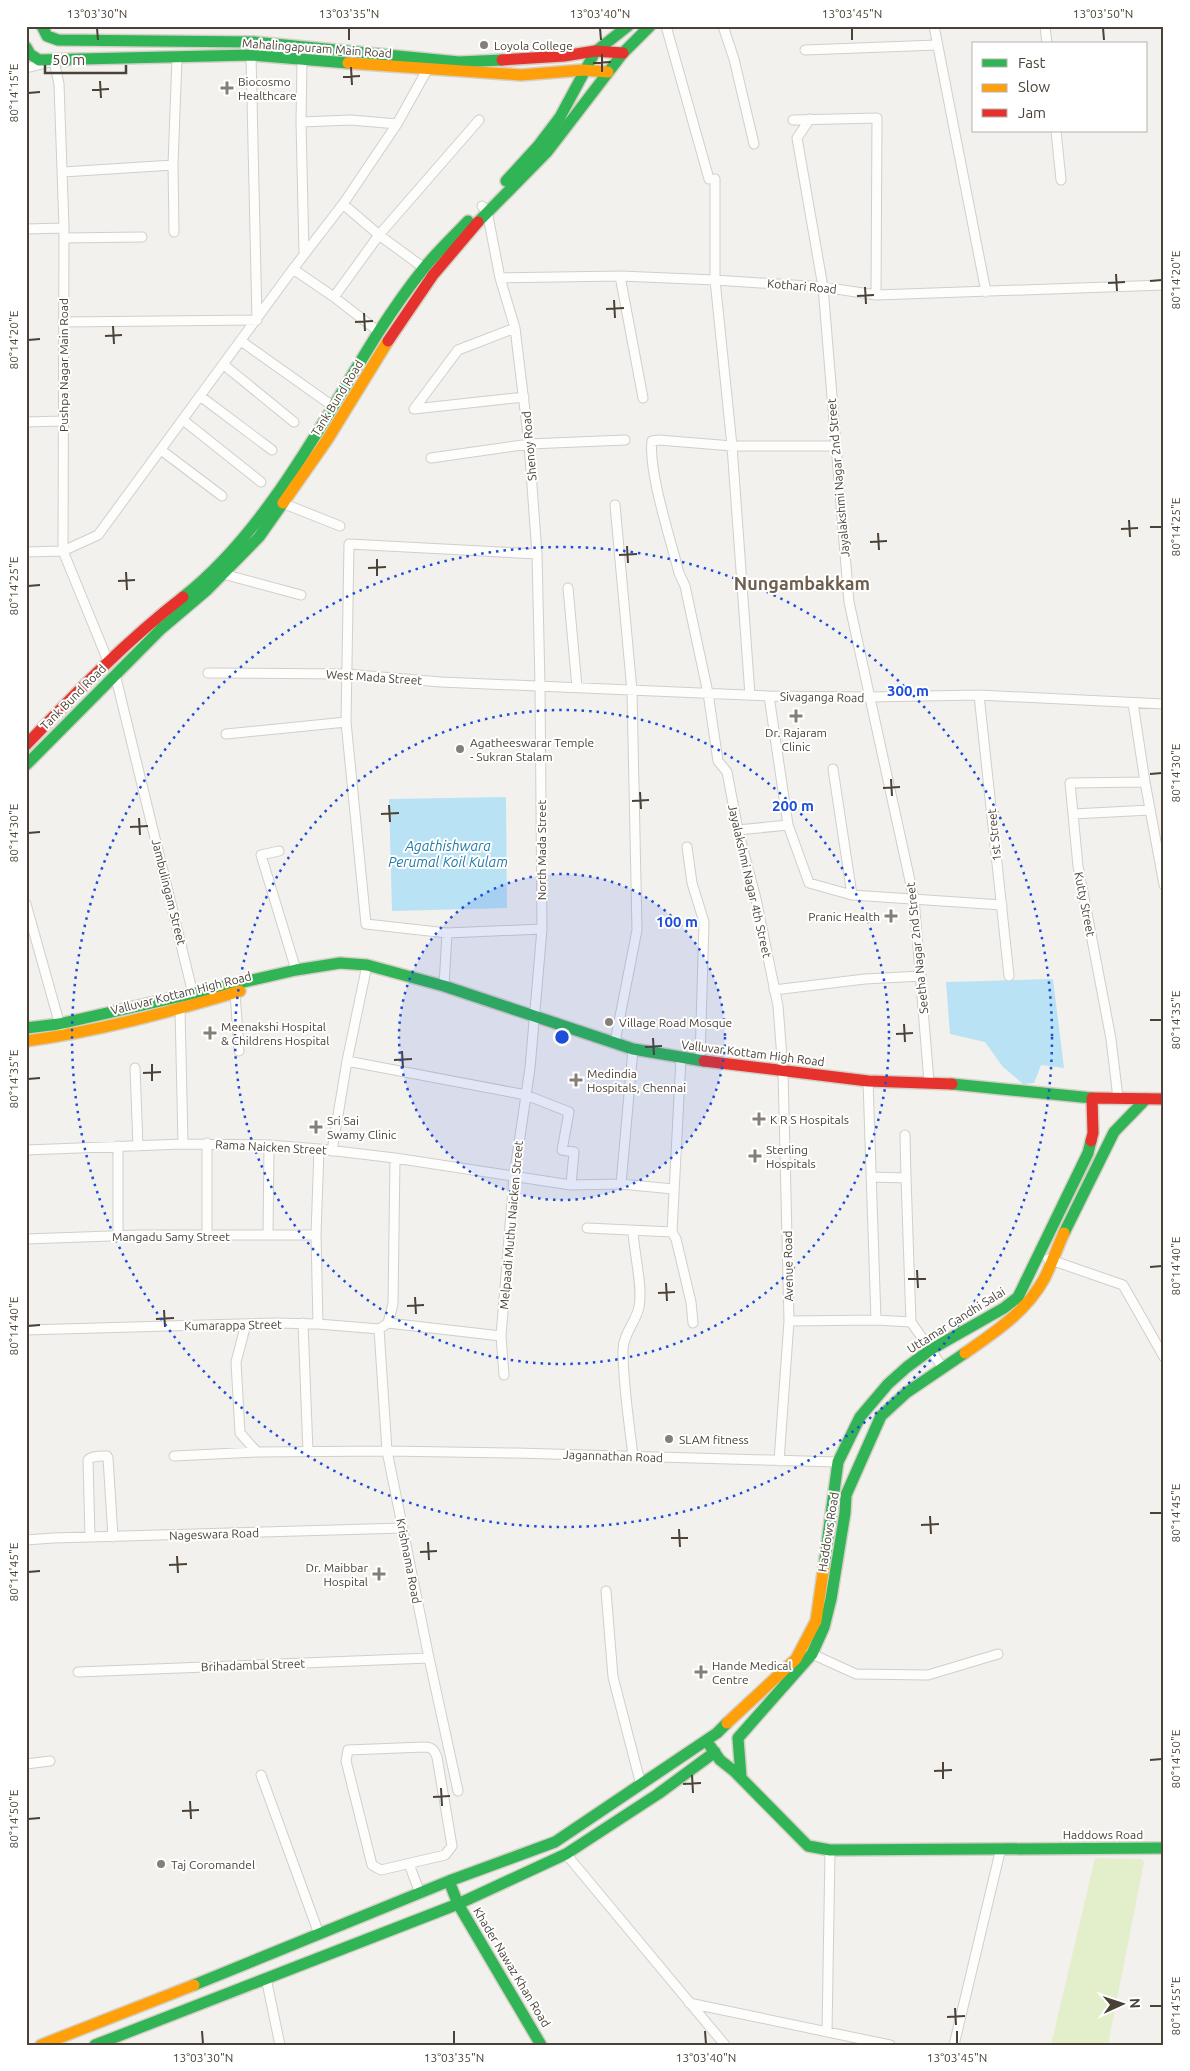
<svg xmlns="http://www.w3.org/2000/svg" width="1190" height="2071" font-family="Ubuntu,sans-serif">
<rect width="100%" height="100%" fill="#f3f1ed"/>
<path fill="#e3efcb" d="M 1095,1858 L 1141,1859 L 1144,1862 L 1108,2045 L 1051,2045 Z"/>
<path fill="#bae2f5" d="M 506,797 L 507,908 L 392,911 L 389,799 Z
M 1053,979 L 1064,1068 L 1041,1065 L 1034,1083 L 1023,1084 L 1003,1067 L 985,1042 L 950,1034 L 946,982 Z"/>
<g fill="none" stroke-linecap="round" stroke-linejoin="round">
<defs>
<path id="street" d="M 666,26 L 709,179
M 723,26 L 734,59 L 754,144
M 934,26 L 986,292
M 1045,26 L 1047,44
M 805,50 L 937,45
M 251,55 L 257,320
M 302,59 L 301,122 L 304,254
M 26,68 L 54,61 L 59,84 L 64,228 L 63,551 L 108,661
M 810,119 L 797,138 L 823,287 L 849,602 L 914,899 L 929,1082
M 793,120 L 877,118 L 876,295
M 301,122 L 351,120 L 397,124
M 1056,131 L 1061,180
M 63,172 L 173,165
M 715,179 L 715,280 L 732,446 L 750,695
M 343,204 L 379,235 L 424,268
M 482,206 L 487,211 L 500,278 L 515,328 L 529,444 L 537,554 L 540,685 L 542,929 L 530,1068 L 514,1177 L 501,1336 L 504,1375
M 26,229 L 64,228
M 174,232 L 173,165 L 177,58
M 64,238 L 142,237
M 293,269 L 334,297 L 379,332
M 620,276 L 643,398
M 500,278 L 620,276 L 715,280 L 823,287 L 876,295 L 1164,285
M 334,297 L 379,235 L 479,120
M 63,322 L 257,320
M 515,328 L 458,350 L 414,409 L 524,397
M 241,341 L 334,407
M 224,365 L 294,422
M 200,396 L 272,450
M 183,420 L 261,482
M 26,422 L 62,421
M 161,450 L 222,496
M 431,458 L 529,444 L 625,440
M 282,503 L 340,526
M 615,505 L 632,691 L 637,930 L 615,1042
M 26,552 L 63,551 L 98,535 L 293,269 L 343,204 L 397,124 L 427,70
M 537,554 L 349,544 L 346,722 L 366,924 L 447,933 L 542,929
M 223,574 L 301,595
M 568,588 L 577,687
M 208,673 L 346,674 L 441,682 L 769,696 L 870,697 L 979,695 L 1164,704
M 115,674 L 193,994
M 979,695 L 1009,976
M 769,696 L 788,825 L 809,883 L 852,895 L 1002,905
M 1133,703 L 1145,782 L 1164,885
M 226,734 L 346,722
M 833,769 L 852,895
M 1073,814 L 1150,810
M 738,830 L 788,825
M 687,847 L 692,883 L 704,922 L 700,1060
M 279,851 L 261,855 L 296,970
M 26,904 L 61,1029
M 444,986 L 447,933
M 774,990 L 865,979 L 921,976
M 235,992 L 239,1051
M 180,1008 L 183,1144
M 681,1058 L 672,1232 L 676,1239 L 691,1302 L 693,1323
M 347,1061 L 526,1095 L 569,1112 L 562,1150 L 574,1152 L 571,1185
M 135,1068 L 138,1146
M 868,1081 L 876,1320
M 1118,1098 L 1111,1039 L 1078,866 L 1070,783 L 1145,782
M 905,1135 L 906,1178
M 207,1143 L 207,1235
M 26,1150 L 183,1144 L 269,1145 L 319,1149 L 395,1158 L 571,1185 L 621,1184 L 673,1189
M 332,1151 L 347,1061 L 367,965
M 871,1177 L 906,1178 L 911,1322
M 621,1184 L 633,1049
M 587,1228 L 672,1232
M 633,1231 C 634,1253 643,1287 639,1307 C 636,1322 623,1334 623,1350 C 623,1385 629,1421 633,1456
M 268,1235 L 269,1145
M 118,1236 L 118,1146
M 26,1239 L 138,1235 L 316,1235
M 1048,1259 L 1123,1285 L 1164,1357
M 789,1321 L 876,1320 L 911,1322 L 943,1368
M 303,1323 L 308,1452
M 388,1323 L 501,1336
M 246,1324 L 236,1362 L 240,1433 L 257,1452
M 318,1324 L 316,1235 L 319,1149
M 379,1329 L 387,1451 L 429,1658 L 458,1791
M 379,1329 L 388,1323 L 393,1304 L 395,1158
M 26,1330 L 276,1323 L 318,1324 L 379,1329
M 174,1456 L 257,1452 L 387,1451 L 516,1453 L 838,1462
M 779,1461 L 789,1321 L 783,1071 L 778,1006 L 756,899 L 738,830 L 727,772 L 718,761 L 708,693 L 685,586 L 679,573 C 671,541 648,471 652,441 L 659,440 L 732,446 L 835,446
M 90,1537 L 88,1460 C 93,1455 100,1456 107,1456 L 108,1458 L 113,1537
M 26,1540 L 53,1538 L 403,1528
M 606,1591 L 613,1677 L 641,1785
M 812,1654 L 856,1674 L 928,1675 L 998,1654
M 78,1672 L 429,1658
M 424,1747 C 432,1747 434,1750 437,1757 L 452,1846 L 445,1855 L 381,1870 L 372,1865 L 346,1761 L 348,1750 Z
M 26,1764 L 50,1761
M 261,1775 L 319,1934
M 566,1854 L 725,2045
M 409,1864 L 420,1893
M 266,1978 L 280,2045
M 689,2003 L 890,2045
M 827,2032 L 830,1850
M 954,2045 L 1001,1848"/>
<path id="fast" d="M 42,26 L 47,36 L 58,40 L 253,42 L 459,62 L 502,60
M 26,47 L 30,54 L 39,60 L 251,55 L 348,63
M 506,181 L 538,146 L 560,117 L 595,52 L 628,26
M 478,222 L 547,152 L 623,53 L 650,26
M 183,597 C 267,531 322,422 378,333 C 392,311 408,288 424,268 C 437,252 453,237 468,221
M 26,765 L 161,629 L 207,590 L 259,537 L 283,503
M 26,1028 L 59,1024 L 296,970 L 340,963 L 367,965 L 444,986 L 633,1049 L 704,1061
M 952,1084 L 1092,1098
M 1064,1233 L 1114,1132 L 1146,1099
M 824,1566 L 838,1462 L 860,1417 L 888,1384 L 907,1367 L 930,1350 L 1004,1308 L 1018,1297 L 1088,1153 L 1091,1141
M 710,1746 L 720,1760 L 734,1771 L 808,1846 L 830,1850 L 1164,1848
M 741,1777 L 738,1738 L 812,1654 L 824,1627 L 831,1599 L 845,1513 L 846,1495 L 881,1416 L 906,1393 L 965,1353
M 449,1881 L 458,1904 L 541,2045
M 194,1985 L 449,1881 L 555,1842 L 717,1733 L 727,1723
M 95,2045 L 458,1904 L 566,1854 L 658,1794 L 715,1752"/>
<path id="slow" d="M 348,63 L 521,75 L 583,70 L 608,72
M 283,503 L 327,440 L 388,341
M 26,1041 C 99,1031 169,1012 240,991
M 965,1353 C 995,1332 1026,1312 1044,1279 C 1051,1266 1057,1248 1064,1233
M 727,1723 L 796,1659 L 816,1621 L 824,1566
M 41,2045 L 194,1985"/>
<path id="jam" d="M 502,60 L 564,56 L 595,51 L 623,53
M 388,341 L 433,275 L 478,222
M 26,745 C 76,693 126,641 183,597
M 704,1061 L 868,1081 L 952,1084
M 1091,1141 L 1093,1133 L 1092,1098 L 1164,1099"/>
</defs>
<use href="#street" stroke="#d1cfca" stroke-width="11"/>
<use href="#fast" stroke="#d5d0c5" stroke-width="14"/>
<use href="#slow" stroke="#d5d0c5" stroke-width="14"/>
<use href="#jam" stroke="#d5d0c5" stroke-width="14"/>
<use href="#street" stroke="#fdfdfc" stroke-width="9"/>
<use href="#fast" stroke="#30b455" stroke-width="11"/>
<use href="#slow" stroke="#ff9f0a" stroke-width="11"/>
<use href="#jam" stroke="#e5322d" stroke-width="11"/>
</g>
<path fill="none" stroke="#4b4237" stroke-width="2" d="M 97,28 L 98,40M 349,28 L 349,40M 600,28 L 601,40M 852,28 L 852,40M 1103,28 L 1104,40M 602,54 L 602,72M 593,63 L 611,62M 351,67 L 352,85M 343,77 L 360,76M 100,81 L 101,98M 92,90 L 109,89M 28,93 L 40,92M 1116,274 L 1117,291M 1150,281 L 1162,280M 1108,283 L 1125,282M 865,287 L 866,304M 857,296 L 874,295M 614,300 L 615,318M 606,309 L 624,308M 364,313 L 365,331M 355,322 L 373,321M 113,326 L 114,344M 105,336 L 122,335M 28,340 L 40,339M 1129,520 L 1130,537M 1150,527 L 1162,527M 1121,529 L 1138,528M 878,533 L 879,550M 870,542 L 887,541M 627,546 L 628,563M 619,555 L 637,554M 377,559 L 377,576M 368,568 L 386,567M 126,572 L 127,590M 118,581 L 135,580M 28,586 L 40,585M 1150,774 L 1162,773M 891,779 L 892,796M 883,788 L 900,787M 640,792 L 641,809M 632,801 L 649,800M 389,805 L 390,822M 381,814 L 399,813M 139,818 L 140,835M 130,827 L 148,826M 28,833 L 40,832M 1150,1020 L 1162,1020M 904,1024 L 905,1042M 896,1034 L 913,1033M 653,1038 L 654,1055M 645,1047 L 662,1046M 402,1051 L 403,1068M 394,1060 L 412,1059M 152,1064 L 152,1081M 143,1073 L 161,1072M 28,1079 L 40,1078M 1150,1267 L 1162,1266M 917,1270 L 918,1288M 908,1279 L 926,1279M 666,1283 L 667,1301M 658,1293 L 675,1292M 415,1297 L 416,1314M 407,1306 L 424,1305M 164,1310 L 165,1327M 156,1319 L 174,1318M 28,1326 L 40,1325M 1150,1513 L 1162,1513M 930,1516 L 931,1534M 921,1525 L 939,1524M 679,1529 L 680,1547M 671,1538 L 688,1538M 428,1542 L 429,1560M 420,1552 L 437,1551M 177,1556 L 178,1573M 169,1565 L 187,1564M 28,1572 L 40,1571M 1150,1760 L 1162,1759M 943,1762 L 943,1779M 934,1771 L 952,1770M 692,1775 L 693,1793M 683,1784 L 701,1783M 441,1788 L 442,1806M 433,1797 L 450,1796M 190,1801 L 191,1819M 182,1811 L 199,1810M 28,1819 L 40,1818M 1150,2006 L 1162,2006M 955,2008 L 956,2025M 947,2017 L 965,2016M 202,2031 L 203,2044M 454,2031 L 454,2044M 705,2031 L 706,2044M 957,2031 L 957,2044"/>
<circle cx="562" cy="1037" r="163" fill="#1d4ed8" fill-opacity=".12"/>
<g fill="none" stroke="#1d4ed8" stroke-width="2.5" stroke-dasharray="2.5 5">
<circle cx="562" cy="1037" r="163"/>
<circle cx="562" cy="1037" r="327"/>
<circle cx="562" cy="1037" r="490"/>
</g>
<g fill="#867f77" stroke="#fff" stroke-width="2">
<circle cx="484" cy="45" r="5"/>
<path d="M224.5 80.5h5v5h5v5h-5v5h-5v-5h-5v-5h5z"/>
<path d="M793.5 708.5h5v5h5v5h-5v5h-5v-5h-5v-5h5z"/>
<circle cx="460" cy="749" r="5"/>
<path d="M888.5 908.5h5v5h5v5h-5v5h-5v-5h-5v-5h5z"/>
<circle cx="609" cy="1022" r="5"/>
<path d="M207.5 1025.5h5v5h5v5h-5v5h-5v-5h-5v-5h5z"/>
<path d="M573.5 1072.5h5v5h5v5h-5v5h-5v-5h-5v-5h5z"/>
<path d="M756.5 1111.5h5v5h5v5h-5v5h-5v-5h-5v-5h5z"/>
<path d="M313.5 1119.5h5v5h5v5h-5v5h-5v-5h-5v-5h5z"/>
<path d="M752.5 1148.5h5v5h5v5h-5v5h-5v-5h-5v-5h5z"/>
<circle cx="669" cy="1439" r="5"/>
<path d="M376.5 1566.5h5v5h5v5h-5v5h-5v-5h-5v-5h5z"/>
<path d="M698.5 1664.5h5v5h5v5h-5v5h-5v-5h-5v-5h5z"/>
<circle cx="161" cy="1864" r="5"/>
</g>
<g text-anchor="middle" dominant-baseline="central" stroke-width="4" stroke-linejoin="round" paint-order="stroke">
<g font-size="12" fill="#4b4237" stroke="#fff" text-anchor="start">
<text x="494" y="45">Loyola College</text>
<text x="238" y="81">Biocosmo<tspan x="238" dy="14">Healthcare</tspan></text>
<text x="796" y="732" text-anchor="middle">Dr. Rajaram<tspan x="796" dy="14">Clinic</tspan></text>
<text x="470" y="742">Agatheeswarar Temple<tspan x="470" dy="14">- Sukran Stalam</tspan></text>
<text x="880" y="916" text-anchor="end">Pranic Health</text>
<text x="619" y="1022">Village Road Mosque</text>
<text x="221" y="1026">Meenakshi Hospital<tspan x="221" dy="14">&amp; Childrens Hospital</tspan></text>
<text x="587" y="1073">Medindia<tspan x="587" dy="14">Hospitals, Chennai</tspan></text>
<text x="770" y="1119">K R S Hospitals</text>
<text x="327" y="1120">Sri Sai<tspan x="327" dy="14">Swamy Clinic</tspan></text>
<text x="766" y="1149">Sterling<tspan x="766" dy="14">Hospitals</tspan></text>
<text x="679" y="1439">SLAM fitness</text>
<text x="368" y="1567" text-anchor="end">Dr. Maibbar<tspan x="368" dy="14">Hospital</tspan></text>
<text x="712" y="1665">Hande Medical<tspan x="712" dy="14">Centre</tspan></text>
<text x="171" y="1864">Taj Coromandel</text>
</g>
<g font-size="12" fill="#4b4237" stroke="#fff">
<text transform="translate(317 48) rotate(4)">Mahalingapuram Main Road</text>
<text transform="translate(802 286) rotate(5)">Kothari Road</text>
<text transform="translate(63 365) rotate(-90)">Pushpa Nagar Main Road</text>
<text transform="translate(337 398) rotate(-58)">Tank Bund Road</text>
<text transform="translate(529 446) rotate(-95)">Shenoy Road</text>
<text transform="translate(838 478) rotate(-95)">Jayalakshmi Nagar 2nd Street</text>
<text transform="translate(374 677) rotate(4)">West Mada Street</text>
<text transform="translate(73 697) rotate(-45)">Tank Bund Road</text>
<text transform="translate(822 697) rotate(1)">Sivaganga Road</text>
<text transform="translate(994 835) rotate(-96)">1st Street</text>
<text transform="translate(541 850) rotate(-90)">North Mada Street</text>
<text transform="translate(750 881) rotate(77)">Jayalakshmi Nagar 4th Street</text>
<text transform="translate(169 892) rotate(76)">Jambulingam Street</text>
<text transform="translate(1085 904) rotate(79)">Kutty Street</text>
<text transform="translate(917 948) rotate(-96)">Seetha Nagar 2nd Street</text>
<text transform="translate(181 993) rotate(-14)">Valluvar Kottam High Road</text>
<text transform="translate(753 1053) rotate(7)">Valluvar Kottam High Road</text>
<text transform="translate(271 1147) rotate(3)">Rama Naicken Street</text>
<text transform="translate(511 1225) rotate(-85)">Melpaadi Muthu Naicken Street</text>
<text x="171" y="1236">Mangadu Samy Street</text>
<text transform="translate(788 1266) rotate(-91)">Avenue Road</text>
<text transform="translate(956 1320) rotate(-32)">Uttamar Gandhi Salai</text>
<text transform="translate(233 1325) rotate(-1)">Kumarappa Street</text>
<text transform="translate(613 1456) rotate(2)">Jagannathan Road</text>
<text transform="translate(828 1532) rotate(-81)">Haddows Road</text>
<text transform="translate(214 1534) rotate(-2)">Nageswara Road</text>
<text transform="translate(409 1561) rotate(79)">Krishnama Road</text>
<text transform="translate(253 1665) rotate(-2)">Brihadambal Street</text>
<text x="1103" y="1834">Haddows Road</text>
<text transform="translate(512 1967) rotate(59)">Khader Nawaz Khan Road</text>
</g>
<g font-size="14" font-style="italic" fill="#217aa9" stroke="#fff">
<text x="448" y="846">Agathishwara<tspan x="448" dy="16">Perumal Koil Kulam</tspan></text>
</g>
<g font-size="18" font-weight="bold" fill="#6f5f4d" stroke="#fff">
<text x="802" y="583">Nungambakkam</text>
</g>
</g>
<circle cx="562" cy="1037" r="8" fill="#1d4ed8" stroke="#fff" stroke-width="2.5"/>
<g font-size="15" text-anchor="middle" font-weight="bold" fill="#1d4ed8" stroke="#fff" stroke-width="4" stroke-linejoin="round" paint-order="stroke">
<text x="908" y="696">300 m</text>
<text x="793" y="811">200 m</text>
<text x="677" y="927">100 m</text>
</g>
<rect width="1190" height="2071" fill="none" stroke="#ffffff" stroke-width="55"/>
<rect x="972" y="42" width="175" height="90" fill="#ffffff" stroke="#b7b3af"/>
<rect x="982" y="59" width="25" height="8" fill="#30b455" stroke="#b7b3af"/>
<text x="1018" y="68" font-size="15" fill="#4b4237">Fast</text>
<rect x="982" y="84" width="25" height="8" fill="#ff9f0a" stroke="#b7b3af"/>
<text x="1018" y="92" font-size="15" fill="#4b4237">Slow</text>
<rect x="982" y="109" width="25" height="8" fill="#e5322d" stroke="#b7b3af"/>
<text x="1018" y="118" font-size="15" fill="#4b4237">Jam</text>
<g transform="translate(1122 2004) rotate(87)" stroke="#ffffff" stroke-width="4" paint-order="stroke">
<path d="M0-4L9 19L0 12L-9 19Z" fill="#4b4237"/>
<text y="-8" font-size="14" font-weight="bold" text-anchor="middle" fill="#4b4237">N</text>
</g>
<path d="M45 65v8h81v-8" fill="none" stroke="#4b4237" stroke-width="2.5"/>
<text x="52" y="65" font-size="15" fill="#4b4237" stroke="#ffffff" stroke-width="4" paint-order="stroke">50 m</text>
<rect x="28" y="28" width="1134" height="2016" fill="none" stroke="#4b4237" stroke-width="2"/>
<g font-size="12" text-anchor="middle" fill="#4b4237">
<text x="97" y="18">13°03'30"N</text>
<text x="349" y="18">13°03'35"N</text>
<text x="600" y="18">13°03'40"N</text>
<text x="852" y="18">13°03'45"N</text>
<text x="1103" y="18">13°03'50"N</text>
<text transform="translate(14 93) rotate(-90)" y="4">80°14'15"E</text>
<text transform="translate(1176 280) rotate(-90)" y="4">80°14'20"E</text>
<text transform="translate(14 340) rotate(-90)" y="4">80°14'20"E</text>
<text transform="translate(1176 527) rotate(-90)" y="4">80°14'25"E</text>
<text transform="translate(14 586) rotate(-90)" y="4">80°14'25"E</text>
<text transform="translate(1176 773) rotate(-90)" y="4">80°14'30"E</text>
<text transform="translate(14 833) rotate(-90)" y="4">80°14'30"E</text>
<text transform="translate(1176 1020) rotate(-90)" y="4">80°14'35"E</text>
<text transform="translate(14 1079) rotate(-90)" y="4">80°14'35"E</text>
<text transform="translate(1176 1266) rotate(-90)" y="4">80°14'40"E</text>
<text transform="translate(14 1326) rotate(-90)" y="4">80°14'40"E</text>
<text transform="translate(1176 1513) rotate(-90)" y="4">80°14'45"E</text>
<text transform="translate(14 1572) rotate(-90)" y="4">80°14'45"E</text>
<text transform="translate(1176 1759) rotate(-90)" y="4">80°14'50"E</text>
<text transform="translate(14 1819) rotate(-90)" y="4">80°14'50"E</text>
<text transform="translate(1176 2006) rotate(-90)" y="4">80°14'55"E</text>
<text x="203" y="2062">13°03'30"N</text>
<text x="454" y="2062">13°03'35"N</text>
<text x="706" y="2062">13°03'40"N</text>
<text x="957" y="2062">13°03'45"N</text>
</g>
</svg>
